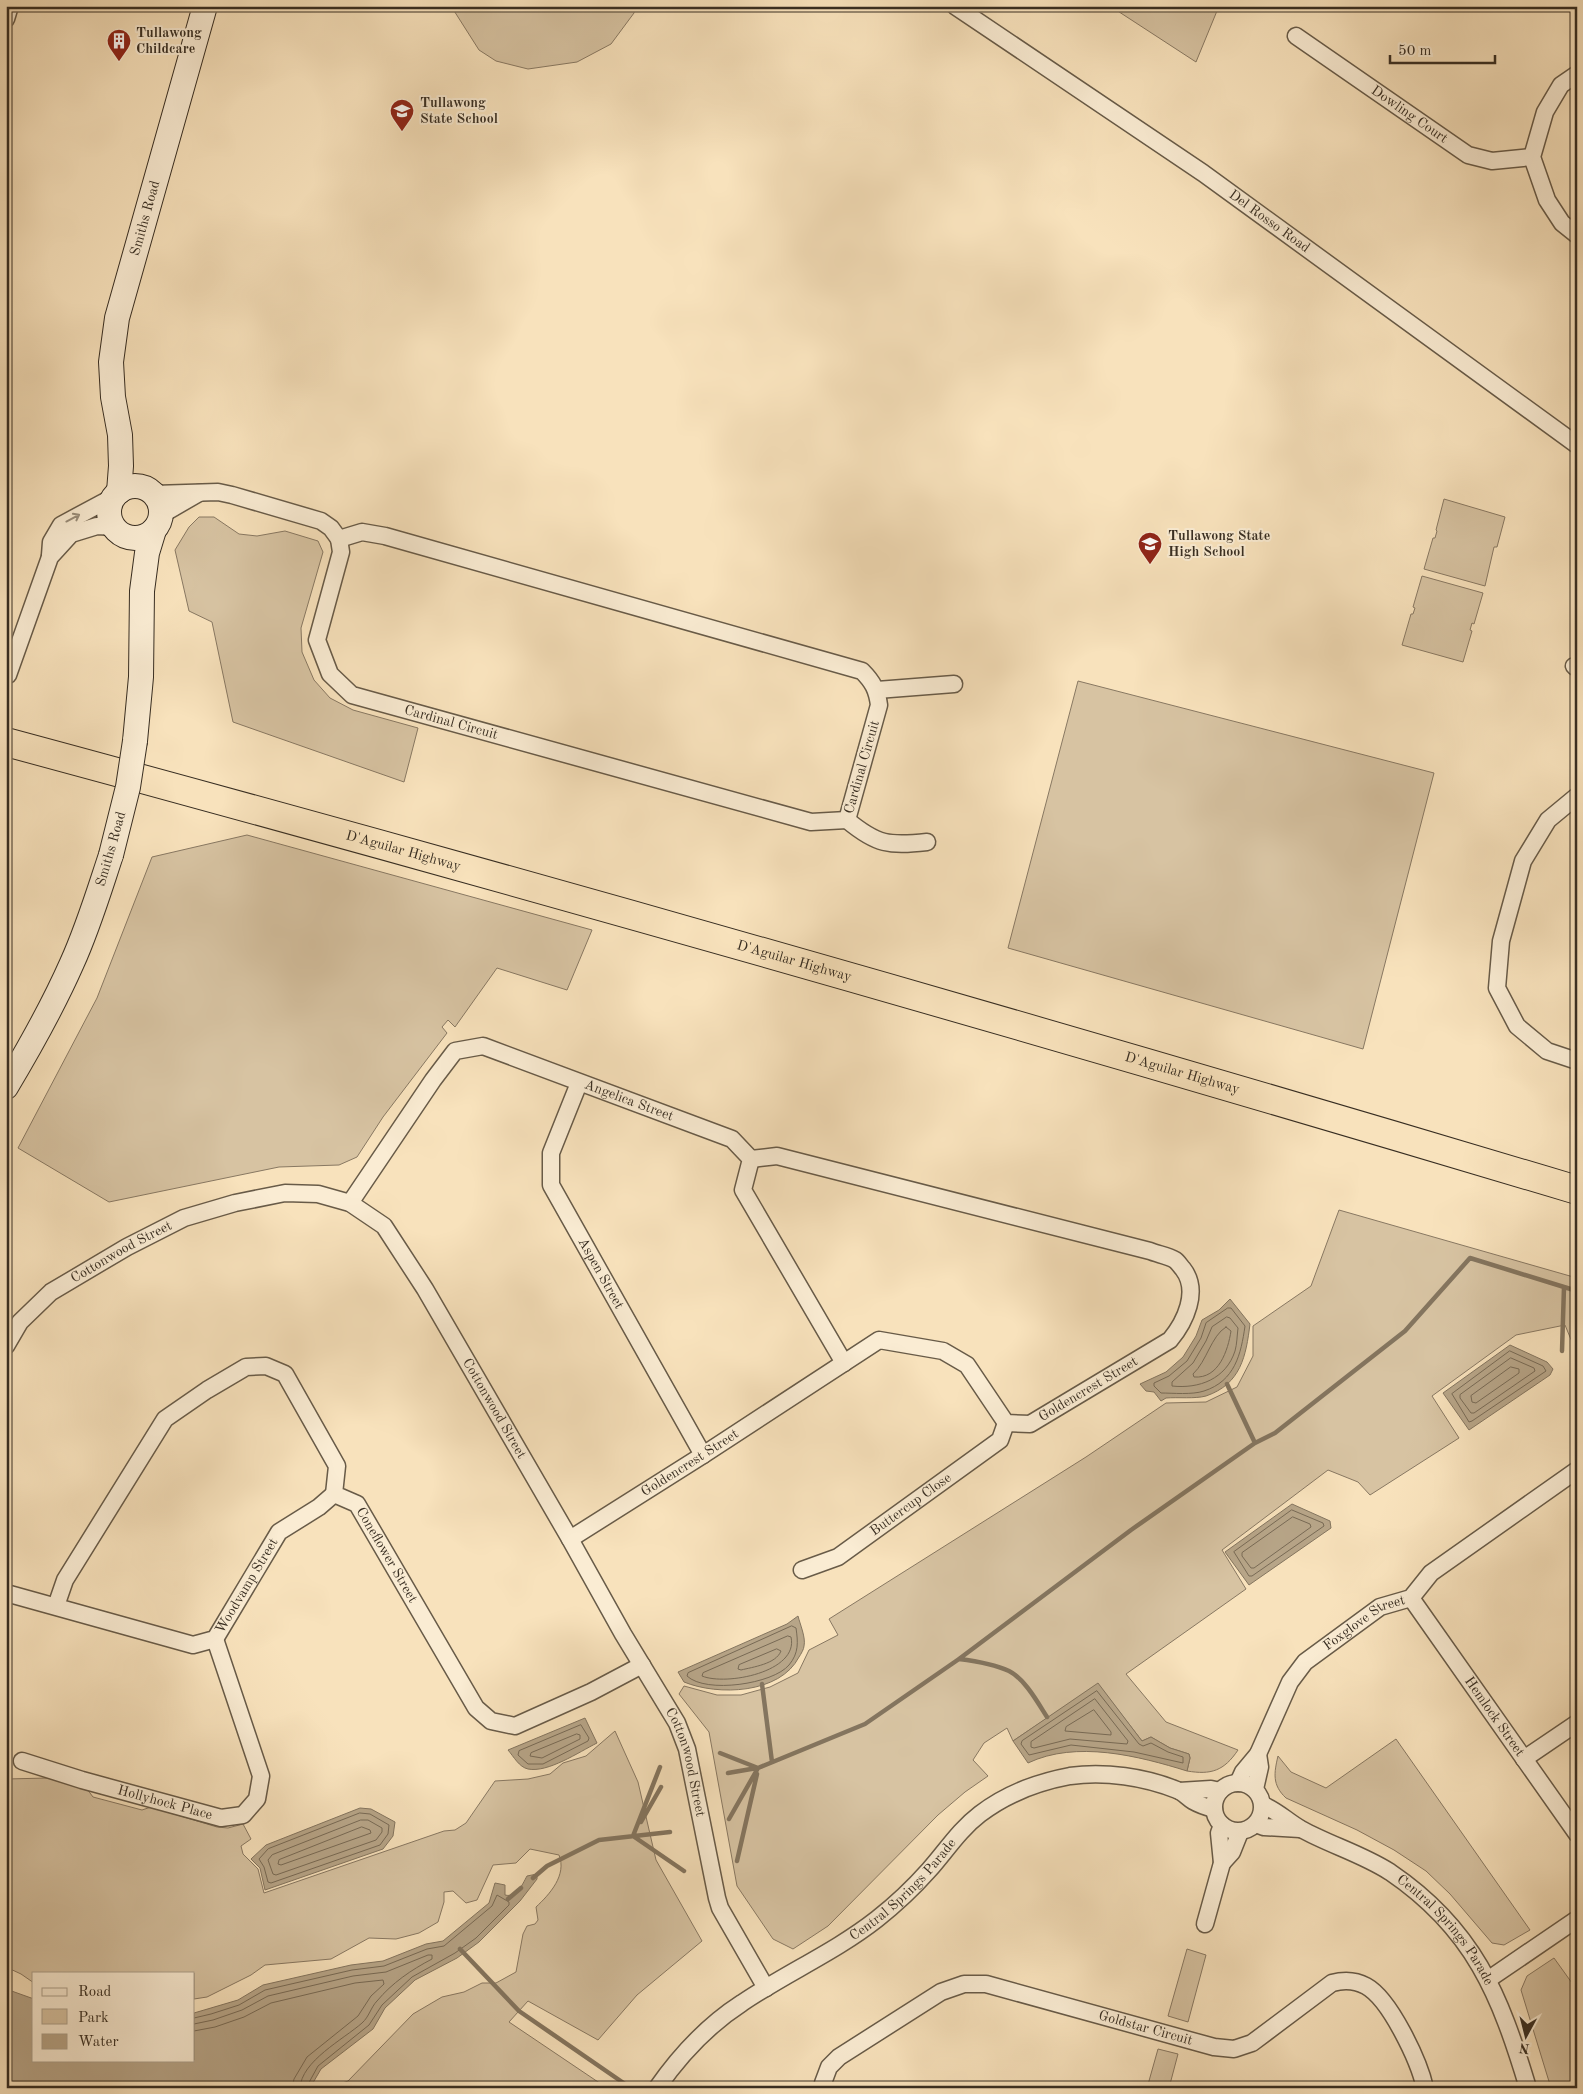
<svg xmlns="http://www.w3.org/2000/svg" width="1583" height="2094" font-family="'Old Standard TT',serif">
<rect width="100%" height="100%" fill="#f8e2bc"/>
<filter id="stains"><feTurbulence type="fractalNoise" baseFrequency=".004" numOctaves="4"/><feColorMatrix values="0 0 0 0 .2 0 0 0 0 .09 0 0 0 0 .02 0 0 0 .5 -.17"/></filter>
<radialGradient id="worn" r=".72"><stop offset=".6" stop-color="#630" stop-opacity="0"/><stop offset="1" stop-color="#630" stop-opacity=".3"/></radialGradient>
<path fill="#d7c3a2" stroke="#887862" d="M 451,6 L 636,6 L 634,13 L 611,44 L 577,62 L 528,69 L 496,61 L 479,50 Z
M 1110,6 L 1219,6 L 1196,62 Z
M 1444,499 L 1505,517 L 1497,547 L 1494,547 L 1485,586 L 1424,569 L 1433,538 L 1435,538 L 1437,531 L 1436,530 Z
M 199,517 L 214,517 L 239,534 L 257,536 L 285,531 L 318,541 L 323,552 L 301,628 L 302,652 L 314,680 L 330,698 L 353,710 L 418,728 L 404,782 L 233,722 L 212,622 L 189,611 L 175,550 L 189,527 Z
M 1422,576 L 1483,593 L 1474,624 L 1472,623 L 1470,630 L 1472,631 L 1463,662 L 1402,645 L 1411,614 L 1413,614 L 1415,608 L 1413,607 Z
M 1078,681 L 1434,773 L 1363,1049 L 1008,948 Z
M 247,835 L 592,930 L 567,990 L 497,968 L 455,1027 L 448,1020 L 442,1027 L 447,1033 L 383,1117 L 357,1157 L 339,1165 L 279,1167 L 109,1202 L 18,1148 L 97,998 L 152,857 Z
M 1339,1210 L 1577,1278 L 1577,1354 L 1565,1325 L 1516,1335 L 1432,1396 L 1459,1438 L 1370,1495 L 1358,1482 L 1328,1470 L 1222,1550 L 1246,1589 L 1126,1674 L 1166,1722 L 1238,1750 C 1224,1771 1211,1775 1187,1771 L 1190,1758 L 1189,1754 L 1170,1748 L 1151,1737 L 1142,1741 L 1098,1684 L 1013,1741 L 1007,1728 L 984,1743 L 973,1760 L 988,1776 L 965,1792 L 938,1815 L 828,1926 L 793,1949 L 773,1939 L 737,1886 L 709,1732 L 679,1694 L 684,1686 L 717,1695 L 741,1695 L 770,1687 L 798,1673 L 809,1650 L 838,1635 L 829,1619 L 1086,1457 L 1166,1403 L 1206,1402 L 1237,1387 L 1253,1356 L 1253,1326 L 1311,1286 Z
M 615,1731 L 638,1782 L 656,1860 L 702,1941 L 637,1995 L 598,2040 L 528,2001 L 509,2022 L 607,2088 L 328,2088 L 348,2081 L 413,2014 L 442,1997 L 464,1992 L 482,1983 L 496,1983 L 516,1972 L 523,1934 L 527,1926 L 535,1924 L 538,1920 L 536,1907 C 550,1894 567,1875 559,1855 L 530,1849 L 516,1863 L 493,1865 L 477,1900 L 466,1903 L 453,1891 L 444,1892 L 444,1902 L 438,1922 L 419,1933 L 396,1939 L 369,1938 L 331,1959 L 265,1965 L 251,1975 L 207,1997 L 194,1999 L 194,1973 L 34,1973 L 34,1983 L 21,1974 L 6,1967 L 6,1779 L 48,1778 L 87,1789 L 93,1797 L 142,1810 L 151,1807 L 217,1827 L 228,1828 L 243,1824 L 251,1839 L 241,1846 L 243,1854 L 258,1869 L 264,1893 L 444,1831 L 455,1830 L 466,1823 L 495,1781 L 528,1779 L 550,1774 L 563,1763 L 586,1756 Z
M 1396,1739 L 1530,1930 L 1504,1945 L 1492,1943 L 1450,1894 L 1426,1871 L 1394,1850 L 1357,1830 L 1286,1798 C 1272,1785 1274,1773 1278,1756 L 1291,1772 L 1326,1788 Z
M 1187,1949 L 1206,1955 L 1188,2022 L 1168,2016 Z
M 1554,1958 L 1577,1990 L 1577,2088 L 1551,2088 L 1521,1990 L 1527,1976 Z
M 1158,2049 L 1178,2054 L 1169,2088 L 1147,2088 Z"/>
<path fill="#b7a588" stroke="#84755f" d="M 1230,1299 L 1250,1324 C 1246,1356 1241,1384 1206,1396 C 1195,1399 1178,1397 1166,1398 L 1161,1401 L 1154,1392 L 1146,1391 L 1140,1384 L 1166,1372 L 1183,1357 L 1196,1336 L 1202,1320 L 1219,1310 Z
M 1510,1345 L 1547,1362 L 1553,1369 L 1550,1375 L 1469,1430 L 1443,1393 Z
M 1292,1504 L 1330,1521 L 1331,1528 L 1249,1585 L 1225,1552 Z
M 798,1616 C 800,1624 806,1638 804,1646 C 804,1649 801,1654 799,1657 C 780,1694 718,1696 684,1682 L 678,1672 L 787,1624 Z
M 1098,1683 L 1142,1741 L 1151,1737 L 1170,1748 L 1189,1754 L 1190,1758 L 1187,1771 C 1139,1756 1076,1740 1028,1763 L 1013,1741 Z
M 585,1718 L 597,1743 C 579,1752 548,1773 528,1769 C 519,1767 514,1757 508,1750 Z
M 360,1808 L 371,1809 L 395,1822 L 393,1836 L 383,1849 L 265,1890 L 260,1868 L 251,1859 L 266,1845 Z
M 537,1874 L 537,1879 L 520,1901 L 479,1942 L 457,1958 L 415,1980 L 385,2008 L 373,2029 L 321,2069 L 310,2088 L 6,2088 L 6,1989 L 34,1999 L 34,2060 L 194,2060 L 194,2013 L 238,2000 L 263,1985 L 351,1965 L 383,1961 L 426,1944 L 443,1941 L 489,1903 L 495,1883 L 505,1885 L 505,1895 C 517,1898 522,1885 527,1876 Z"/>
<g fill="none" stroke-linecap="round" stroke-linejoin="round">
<path stroke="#786a55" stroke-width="1" d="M 1228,1308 L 1231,1308 L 1245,1326 C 1241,1354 1235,1381 1204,1391 C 1192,1395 1173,1393 1161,1393 L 1154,1386 L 1154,1383 L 1169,1376 L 1187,1361 L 1201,1338 L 1206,1323 Z
M 1227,1317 L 1230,1318 L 1238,1328 C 1237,1336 1237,1344 1235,1351 C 1226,1379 1199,1389 1172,1386 L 1172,1382 L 1193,1363 L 1206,1341 L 1212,1327 Z
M 1226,1327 L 1231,1331 C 1228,1350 1219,1379 1194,1377 L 1193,1374 C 1207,1361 1211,1336 1226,1327 Z
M 1510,1351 L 1543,1366 L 1546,1371 L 1472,1421 L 1469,1422 L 1452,1394 Z
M 1511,1358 L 1534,1368 L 1535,1371 L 1474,1413 L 1471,1413 L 1460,1398 L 1460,1395 Z
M 1511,1367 L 1519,1369 L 1519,1373 L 1476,1403 L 1472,1402 L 1471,1396 Z
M 1292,1510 L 1323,1523 L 1324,1526 L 1252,1576 L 1249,1576 L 1234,1552 Z
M 1293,1517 L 1310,1524 L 1311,1527 L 1254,1568 L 1251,1568 L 1242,1556 L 1242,1553 Z
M 792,1626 L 796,1628 C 798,1642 799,1653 789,1665 C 773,1684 706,1694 687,1676 L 688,1673 Z
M 788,1636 L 791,1637 C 799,1672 726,1686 702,1676 L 703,1673 Z
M 777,1649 L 781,1651 C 776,1664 753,1667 741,1670 L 738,1669 L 739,1665 Z
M 1097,1691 L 1139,1744 L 1143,1746 L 1151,1743 L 1168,1752 L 1183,1757 L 1183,1763 L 1134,1752 L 1071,1745 L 1029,1755 L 1021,1744 L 1022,1741 Z
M 1095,1699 L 1128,1741 L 1127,1744 L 1070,1739 L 1034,1748 L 1031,1747 L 1031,1742 Z
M 1094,1710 L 1111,1732 L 1111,1735 L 1065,1731 L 1066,1727 Z
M 581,1725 L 589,1738 L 588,1741 L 543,1764 L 528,1764 L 518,1755 L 519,1751 Z
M 577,1734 L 580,1735 L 580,1739 L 542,1758 L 530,1756 L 531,1753 Z
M 360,1813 L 370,1814 L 389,1825 L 388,1834 L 380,1845 L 271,1883 L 268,1882 L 264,1867 L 259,1859 L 268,1849 Z
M 361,1820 L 368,1820 L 382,1828 L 382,1832 L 376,1840 L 276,1875 L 273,1874 L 268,1860 L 272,1855 Z
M 362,1827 L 370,1830 L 371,1833 L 281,1865 L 278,1864 L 279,1860 Z
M 194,2018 L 211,2014 L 239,2005 L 265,1990 L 352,1970 L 384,1966 L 427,1949 L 444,1946 L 492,1906 L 497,1895 L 509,1902 L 509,1905 L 476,1938 L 455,1953 L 412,1977 L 382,2005 L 369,2025 L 318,2066 L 306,2088
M 194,2024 L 213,2020 L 242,2010 L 268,1996 L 353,1976 L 386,1972 L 428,1955 L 432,1955 L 432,1959 C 411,1970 392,1983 377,2001 C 371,2007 369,2017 362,2023 C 344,2039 301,2061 300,2088
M 194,2031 L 215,2027 L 244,2017 L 271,2003 L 355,1983 L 383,1980 L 384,1984 L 371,1996 L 358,2016 L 307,2057 L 294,2079 L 292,2088"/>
<path stroke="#84755f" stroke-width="4.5" d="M 1562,1351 L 1564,1287
M 1227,1384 L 1255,1443
M 959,1659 C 975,1661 994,1664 1009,1671 C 1025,1679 1038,1703 1047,1717
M 762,1684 L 772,1762
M 720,1753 L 758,1768
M 728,1773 L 757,1768
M 729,1819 L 758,1768 L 865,1724 L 959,1659 L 1131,1530 L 1255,1443 L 1275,1433 L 1405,1331 L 1470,1258 L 1577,1291
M 641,1822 L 661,1787
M 633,1836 L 660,1767
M 633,1836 L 684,1871
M 737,1861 L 757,1774
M 533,1878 L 547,1866 L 599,1840 L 670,1832
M 508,1899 L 521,1888
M 460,1949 L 519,2011 L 625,2084"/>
<defs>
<g id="minor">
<path id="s1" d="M 955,6 L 1203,173 L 1577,445"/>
<path d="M 6,19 L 10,6"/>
<path id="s2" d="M 1296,36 L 1468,155 L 1492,161 L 1532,157"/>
<path d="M 1577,74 L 1561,85 L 1545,112 L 1532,157 L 1547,200 L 1562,223 L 1577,235"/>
<path d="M 154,494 L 218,492 L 232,495 L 321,521 L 331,528 L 339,539 L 362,532 L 385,536 L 862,671 C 873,682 877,690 879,705 L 847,820"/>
<path d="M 161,515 L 199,493"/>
<path id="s3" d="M 339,539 L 341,552 L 317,640 L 330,674 L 352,695 L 811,822 L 847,820"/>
<path d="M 50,555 L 51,542 L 61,525 L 115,496"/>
<path d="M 1574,666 L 1577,668"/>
<path d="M 6,674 L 8,675 L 50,557 L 71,534 L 97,526 L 115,527"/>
<path d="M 877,690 L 954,684"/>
<path d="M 1577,796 L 1548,820 L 1523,861 L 1501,941 L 1497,988 L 1517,1026 L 1547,1051 L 1577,1061"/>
<path d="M 847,820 C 877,845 889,846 927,842"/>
<path id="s4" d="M 579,1083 L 551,1153 L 551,1185 L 703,1455"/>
<path id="s5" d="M 350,1203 L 433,1080 L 455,1051 L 483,1046 L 732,1139 L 751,1159 L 743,1190 L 844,1363"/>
<path id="s6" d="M 6,1346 L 20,1322 L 51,1292 L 127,1247 L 184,1218 L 235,1203 L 285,1193 L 318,1194 L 350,1203 L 384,1226 L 425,1289 L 570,1539 L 623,1634 L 677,1723 L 687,1749 L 717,1898 L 720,1908 L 766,1988"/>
<path id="s7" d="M 570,1539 L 703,1455 L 879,1340 L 943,1351 L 967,1365 L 1006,1423 L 1030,1424 L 1170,1340 C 1185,1322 1200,1291 1183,1269 C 1181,1267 1178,1262 1175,1260 C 1169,1256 1157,1254 1150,1251 L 777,1156 L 751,1159"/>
<path id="s8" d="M 802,1570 L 838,1557 L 1000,1440 L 1006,1423"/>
<path id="s9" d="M 6,1593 L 193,1645 L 215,1639 L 279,1532 L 319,1507 L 334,1494"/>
<path id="s10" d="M 1411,1598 L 1577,1834"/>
<path id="s11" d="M 56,1606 L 65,1580 L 165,1419 L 207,1390 L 246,1367 L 266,1366 L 285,1374 L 337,1466 L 334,1494 L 357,1504 L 476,1708 L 491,1721 L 515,1726 L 591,1692 L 642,1665"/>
<path d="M 1524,1759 L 1577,1723"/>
<path id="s12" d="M 22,1761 L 82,1780 L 221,1818 L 243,1815 L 257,1799 L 261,1776 L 215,1639"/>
<circle cx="1238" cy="1807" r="24"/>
<path id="s13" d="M 1238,1783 L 1243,1772 L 1258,1754 L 1290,1682 L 1305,1662 L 1380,1607 L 1411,1598 L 1431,1573 L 1577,1470"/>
<path d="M 1255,1789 L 1260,1767 L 1258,1754"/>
<path d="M 1179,1791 L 1211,1789 L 1220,1791"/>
<path id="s14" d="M 1263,1805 C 1278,1811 1288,1822 1301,1829 C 1330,1845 1362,1854 1390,1872 C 1474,1929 1500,1995 1528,2088"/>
<path d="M 1256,1824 L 1264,1827 L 1300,1829"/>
<path d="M 1222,1863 L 1232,1852 L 1240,1832"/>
<path d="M 1205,1924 L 1222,1863 L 1219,1833 L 1222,1825"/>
<path d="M 1489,1979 L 1577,1919"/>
<path id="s15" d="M 823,2083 L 829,2067 L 839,2057 L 941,1992 L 964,1984 L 986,1984 L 1214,2047 L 1234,2049 L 1252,2043 L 1332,1983 C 1343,1980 1355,1980 1366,1986 C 1390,1999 1419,2061 1425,2088"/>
<path id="s16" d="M 657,2088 C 680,2055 708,2025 742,2003 C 786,1973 835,1952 877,1919 C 896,1904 913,1888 929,1870 C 946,1851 959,1830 980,1814 C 1005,1795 1038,1782 1070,1776 C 1105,1771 1145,1777 1177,1790 C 1183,1792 1188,1798 1193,1801 C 1200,1805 1206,1807 1214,1809"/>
</g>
<g id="secondary">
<circle cx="135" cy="512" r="26"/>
<path id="s17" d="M 119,492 L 121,466 L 120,435 L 113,397 L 111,362 L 117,318 L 205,6"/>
<path d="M 135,741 L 141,677 L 142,591 L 147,553 L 154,530"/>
<path d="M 6,1087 C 30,1047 53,1006 72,963 C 88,928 99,891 111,855"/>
</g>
<g id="trunk">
<path id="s18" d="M 6,742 C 532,884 1055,1034 1577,1190"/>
</g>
</defs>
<use href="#minor" stroke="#685b48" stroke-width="19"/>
<use href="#secondary" stroke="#382e22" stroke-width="26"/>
<use href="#trunk" stroke="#382e22" stroke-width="30"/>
<use href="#minor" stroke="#faecd3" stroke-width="16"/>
<use href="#secondary" stroke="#faecd3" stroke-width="24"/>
<use href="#trunk" stroke="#f8e2bc" stroke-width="28"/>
<defs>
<path id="secondary-bridge" d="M 111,855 L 128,787 L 135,741"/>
</defs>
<use href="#secondary-bridge" stroke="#382e22" stroke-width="26" stroke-linecap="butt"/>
<use href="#secondary-bridge" stroke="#faecd3" stroke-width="24"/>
</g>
<defs><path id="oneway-shaft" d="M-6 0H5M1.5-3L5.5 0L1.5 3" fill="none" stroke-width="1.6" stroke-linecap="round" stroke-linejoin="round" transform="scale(1.25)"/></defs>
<use stroke="#998d7a" href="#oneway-shaft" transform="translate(73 518) rotate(-28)"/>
<defs>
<symbol id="building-pin" viewBox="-11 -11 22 30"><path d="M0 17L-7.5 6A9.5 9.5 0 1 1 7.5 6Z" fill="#8f2418" stroke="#faecd3"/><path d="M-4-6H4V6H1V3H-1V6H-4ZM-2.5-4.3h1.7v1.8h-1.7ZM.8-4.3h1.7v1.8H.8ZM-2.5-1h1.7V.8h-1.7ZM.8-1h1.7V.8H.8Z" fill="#fff"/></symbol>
<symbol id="school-pin" viewBox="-11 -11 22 30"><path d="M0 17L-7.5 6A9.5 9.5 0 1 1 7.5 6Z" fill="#8f2418" stroke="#faecd3"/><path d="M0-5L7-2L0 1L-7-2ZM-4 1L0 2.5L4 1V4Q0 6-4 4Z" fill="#fff"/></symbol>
</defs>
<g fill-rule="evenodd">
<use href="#building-pin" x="105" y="27" width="28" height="38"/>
<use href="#school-pin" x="388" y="97" width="28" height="38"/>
<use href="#school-pin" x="1136" y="530" width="28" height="38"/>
</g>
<g text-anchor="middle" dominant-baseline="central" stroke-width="4" stroke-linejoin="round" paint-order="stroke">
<g font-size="14" font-weight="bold" fill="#382e22" stroke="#faecd3" text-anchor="start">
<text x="136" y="33">Tullawong<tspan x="136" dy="16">Childcare</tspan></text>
<text x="420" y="103">Tullawong<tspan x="420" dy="16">State School</tspan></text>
<text x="1168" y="536">Tullawong State<tspan x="1168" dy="16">High School</tspan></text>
</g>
<g font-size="14" fill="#382e22" stroke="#faecd3">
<text stroke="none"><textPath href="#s2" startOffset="138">Dowling Court</textPath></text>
<text stroke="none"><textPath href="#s17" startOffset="279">Smiths Road</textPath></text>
<text stroke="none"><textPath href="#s1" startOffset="381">Del Rosso Road</textPath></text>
<text stroke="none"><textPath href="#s3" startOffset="274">Cardinal Circuit</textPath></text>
<text transform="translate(862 767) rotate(-74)">Cardinal Circuit</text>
<text transform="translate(111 849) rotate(-74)">Smiths Road</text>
<text stroke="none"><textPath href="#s18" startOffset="412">D'Aguilar Highway</textPath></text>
<text stroke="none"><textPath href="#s18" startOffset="818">D'Aguilar Highway</textPath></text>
<text stroke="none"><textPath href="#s18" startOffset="1222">D'Aguilar Highway</textPath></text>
<text stroke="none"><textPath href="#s5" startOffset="369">Angelica Street</textPath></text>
<text stroke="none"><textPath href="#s6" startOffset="152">Cottonwood Street</textPath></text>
<text stroke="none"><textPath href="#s4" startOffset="209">Aspen Street</textPath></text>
<text stroke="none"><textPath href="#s7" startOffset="622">Goldencrest Street</textPath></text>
<text stroke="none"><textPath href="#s6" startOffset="648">Cottonwood Street</textPath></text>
<text stroke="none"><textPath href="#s7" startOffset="142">Goldencrest Street</textPath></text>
<text stroke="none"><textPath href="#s8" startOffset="128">Buttercup Close</textPath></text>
<text stroke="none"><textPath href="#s11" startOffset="572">Coneflower Street</textPath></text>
<text stroke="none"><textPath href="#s9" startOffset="279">Woodvamp Street</textPath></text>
<text stroke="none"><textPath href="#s13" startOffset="211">Foxglove Street</textPath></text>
<text stroke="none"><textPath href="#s10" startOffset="145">Hemlock Street</textPath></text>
<text stroke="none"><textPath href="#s6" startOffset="1052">Cottonwood Street</textPath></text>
<text stroke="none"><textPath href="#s12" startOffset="149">Hollyhock Place</textPath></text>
<text stroke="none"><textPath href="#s16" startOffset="319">Central Springs Parade</textPath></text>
<text stroke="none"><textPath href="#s14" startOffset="225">Central Springs Parade</textPath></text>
<text stroke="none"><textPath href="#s15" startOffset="364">Goldstar Circuit</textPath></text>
</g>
</g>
<rect width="1583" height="2094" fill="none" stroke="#f8e2bc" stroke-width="25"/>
<rect x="8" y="8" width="1568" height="2079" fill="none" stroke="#382e22" stroke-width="2.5"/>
<rect x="12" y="12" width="1558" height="2069" fill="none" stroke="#382e22"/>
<rect x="32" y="1972" width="162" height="90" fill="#faecd3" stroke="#aca08c"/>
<rect x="42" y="1988" width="25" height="8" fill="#faecd3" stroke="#aca08c"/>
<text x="78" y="1996" font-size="15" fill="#382e22">Road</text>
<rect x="42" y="2009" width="25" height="15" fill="#d7c3a2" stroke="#aca08c"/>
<text x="78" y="2022" font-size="15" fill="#382e22">Park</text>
<rect x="42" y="2034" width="25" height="15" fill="#b7a588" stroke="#aca08c"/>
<text x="78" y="2046" font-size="15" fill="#382e22">Water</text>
<g transform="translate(1526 2036) rotate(187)" stroke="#faecd3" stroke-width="4" paint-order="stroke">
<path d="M0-4L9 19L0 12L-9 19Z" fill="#382e22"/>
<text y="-8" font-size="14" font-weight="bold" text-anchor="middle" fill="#382e22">N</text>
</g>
<path d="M1390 55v8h105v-8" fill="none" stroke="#382e22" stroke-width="2.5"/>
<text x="1398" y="55" font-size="15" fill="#382e22" stroke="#faecd3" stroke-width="4" paint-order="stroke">50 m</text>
<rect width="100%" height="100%" filter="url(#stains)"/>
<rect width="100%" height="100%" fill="url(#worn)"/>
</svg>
